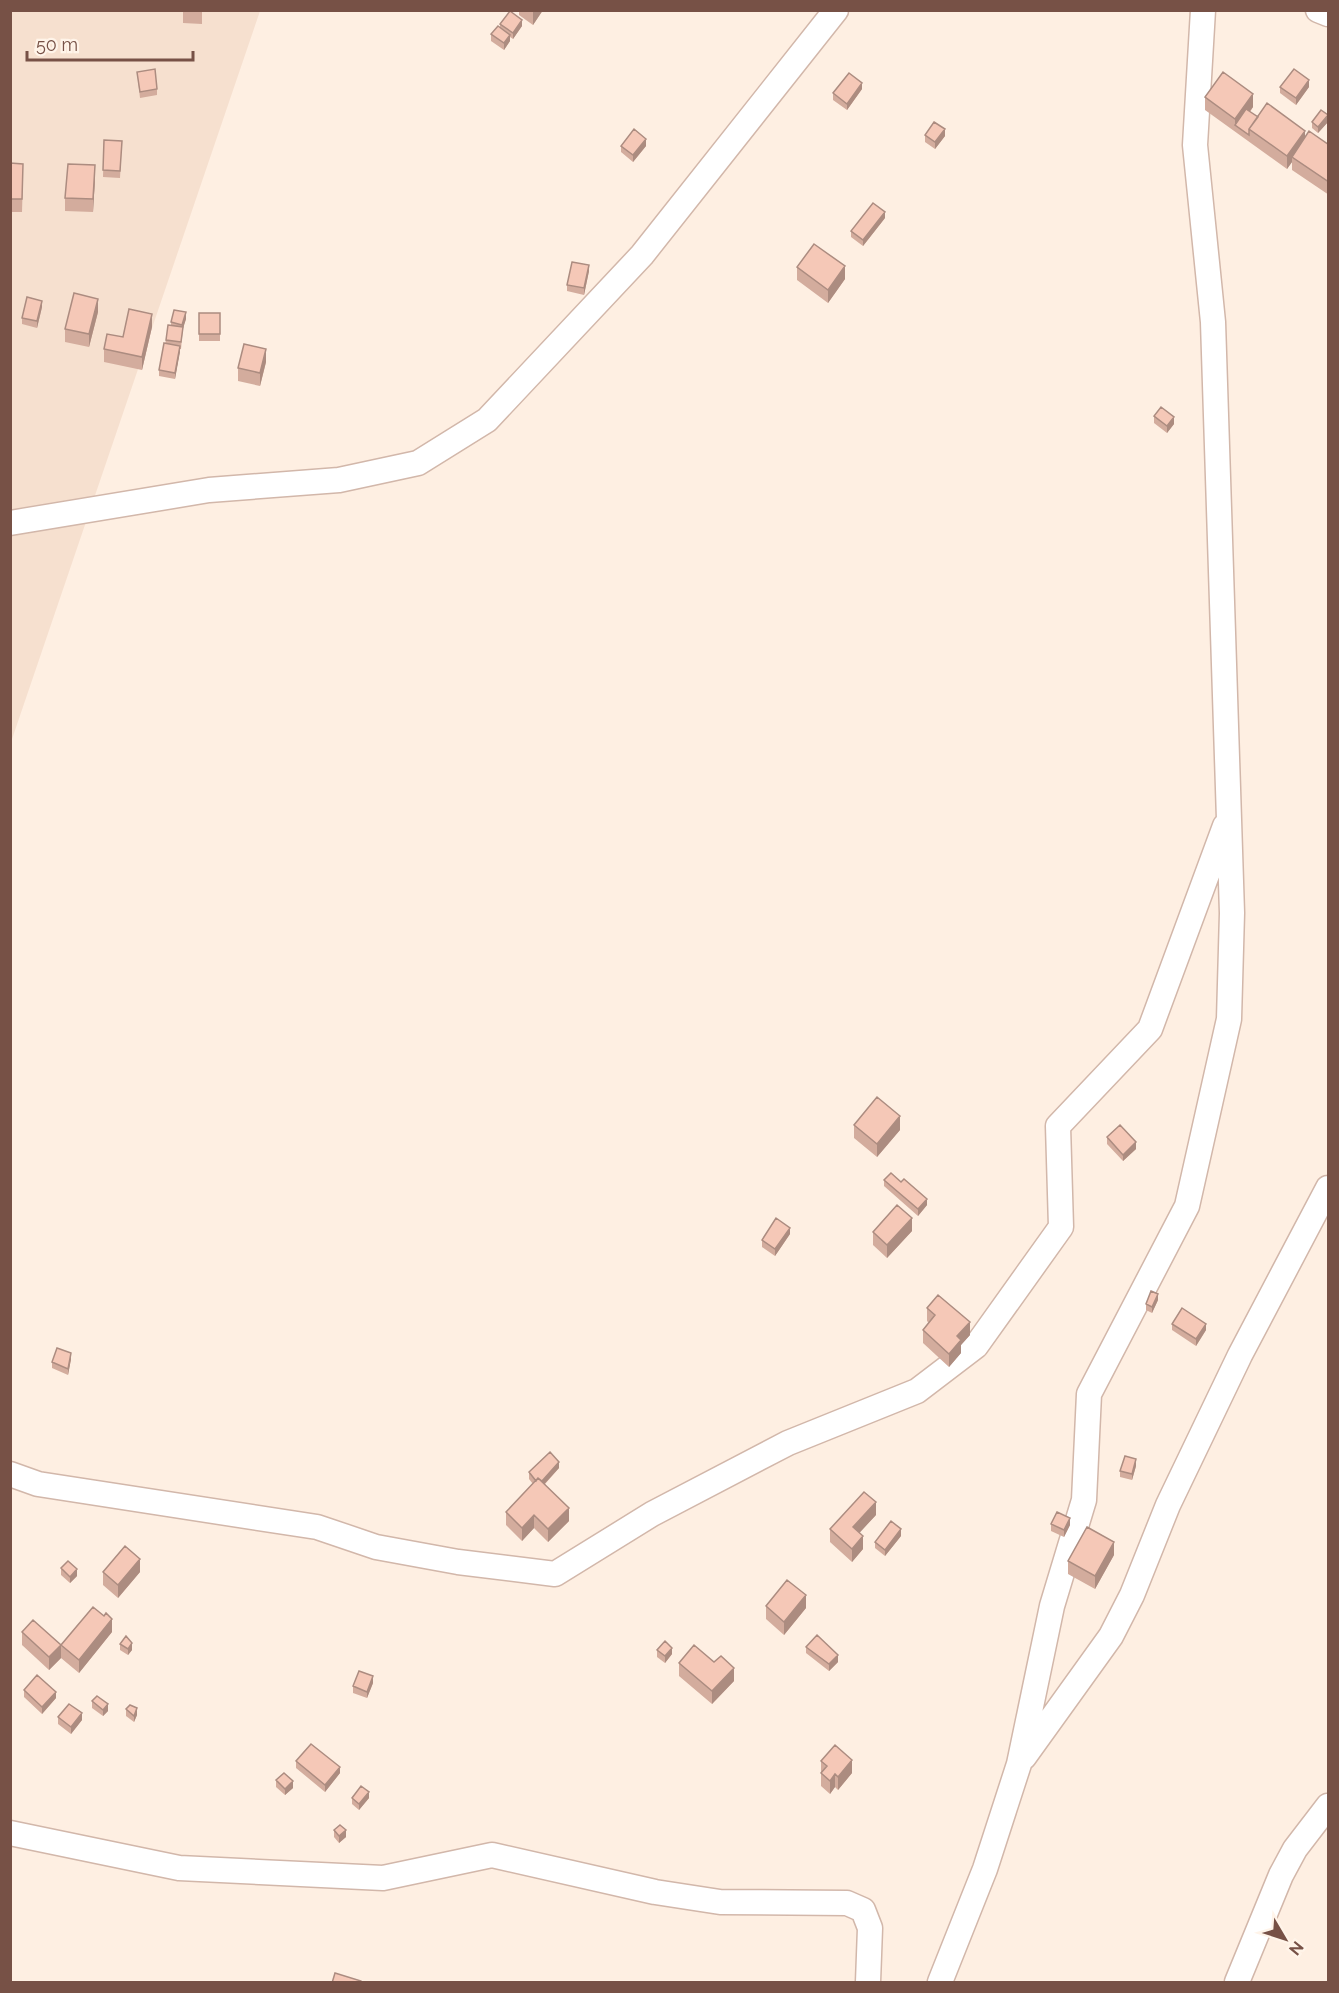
<svg xmlns="http://www.w3.org/2000/svg" width="1339" height="1993" font-family="Raleway,sans-serif">
<rect width="100%" height="100%" fill="#feefe2"/>
<path fill="#f6e0cf" d="M 11,11 L 260,11 L 11,742 Z"/>
<g fill="none" stroke-linecap="round" stroke-linejoin="round">
<defs>
<path id="minor" d="M 1318,10 L 1328,14
M 10,523 L 209,490 L 339,480 L 418,463 L 487,420 L 642,255 L 836,10
M 10,1474 L 38,1484 L 317,1527 L 376,1547 L 458,1562 L 555,1574 L 652,1514 L 788,1443 L 917,1391 L 976,1346 L 1061,1227 L 1058,1126 L 1150,1029 L 1225,826
M 1024,1757 L 1111,1636 L 1132,1595 L 1168,1505 L 1240,1355 L 1328,1188
M 10,1833 L 179,1868 L 383,1878 L 492,1855 L 655,1892 L 720,1902 L 847,1903 L 863,1910 L 870,1928 L 868,1982
M 940,1982 L 985,1869 L 1019,1764 L 1052,1606 L 1084,1500 L 1089,1394 L 1187,1206 L 1229,1019 L 1232,913 L 1213,322 L 1195,145 L 1203,10
M 1237,1982 L 1281,1875 L 1295,1849 L 1328,1806"/>
</defs>
<use href="#minor" stroke="#d2b7aa" stroke-width="27"/>
<use href="#minor" stroke="#fff" stroke-width="24"/>
</g>
<path fill="#d3ac9d" d="M 183,10 L 212,10 L 212,12 L 202,11 L 202,24 L 183,23 Z
M 519,10 L 543,10 L 533,25 L 519,15 Z
M 500,24 L 522,26 L 513,39 L 510,37 L 510,41 L 504,50 L 491,41 L 491,34 L 500,28 Z
M 137,72 L 157,89 L 157,95 L 140,98 Z
M 1280,87 L 1309,87 L 1296,105 L 1280,93 Z
M 862,89 L 847,110 L 833,100 L 833,93 Z
M 1205,97 L 1253,107 L 1250,112 L 1258,117 L 1305,137 L 1329,145 L 1329,195 L 1292,170 L 1292,162 L 1287,169 L 1205,110 Z
M 1312,122 L 1328,122 L 1318,133 L 1312,128 Z
M 925,135 L 945,136 L 935,149 L 925,142 Z
M 104,140 L 122,141 L 120,178 L 103,177 Z
M 621,146 L 646,146 L 633,162 L 621,152 Z
M 10,163 L 23,177 L 22,212 L 10,212 Z
M 95,178 L 93,212 L 65,211 L 65,198 Z
M 885,218 L 863,246 L 851,237 L 851,231 Z
M 797,267 L 845,279 L 828,303 L 797,280 Z
M 589,271 L 584,295 L 567,291 L 567,285 Z
M 42,307 L 37,328 L 22,324 L 22,318 Z
M 98,312 L 89,347 L 65,342 L 65,329 Z
M 199,313 L 220,313 L 220,341 L 199,341 Z
M 186,319 L 183,327 L 181,349 L 180,349 L 175,379 L 159,376 L 159,370 L 166,340 L 171,326 L 171,322 Z
M 152,327 L 142,370 L 104,362 L 104,349 L 123,337 Z
M 266,362 L 260,386 L 238,381 L 238,368 Z
M 1154,416 L 1174,424 L 1167,433 L 1154,423 Z
M 854,1125 L 900,1130 L 877,1157 L 854,1138 Z
M 1107,1137 L 1136,1149 L 1123,1161 L 1107,1144 Z
M 884,1180 L 927,1205 L 918,1216 L 884,1186 Z
M 912,1231 L 887,1258 L 873,1245 L 873,1232 Z
M 790,1234 L 775,1256 L 762,1247 L 762,1240 Z
M 1158,1300 L 1152,1313 L 1146,1310 L 1146,1304 Z
M 927,1308 L 970,1335 L 961,1345 L 961,1353 L 949,1367 L 923,1343 L 923,1330 L 929,1323 L 927,1321 Z
M 1172,1324 L 1206,1330 L 1196,1346 L 1172,1330 Z
M 71,1359 L 68,1375 L 52,1368 L 52,1362 Z
M 1136,1466 L 1132,1480 L 1120,1477 L 1120,1471 Z
M 559,1468 L 545,1484 L 569,1521 L 548,1542 L 534,1528 L 522,1541 L 506,1525 L 506,1512 L 533,1484 L 529,1479 L 529,1472 Z
M 876,1515 L 859,1532 L 863,1549 L 852,1562 L 830,1542 L 830,1529 Z
M 1051,1524 L 1070,1525 L 1064,1537 L 1051,1531 Z
M 901,1536 L 885,1556 L 875,1548 L 875,1542 Z
M 1114,1555 L 1095,1589 L 1068,1574 L 1068,1561 Z
M 61,1568 L 77,1576 L 70,1583 L 61,1575 Z
M 103,1572 L 140,1572 L 118,1598 L 103,1585 Z
M 766,1606 L 806,1608 L 784,1635 L 766,1619 Z
M 22,1632 L 61,1645 L 112,1632 L 79,1673 L 61,1658 L 49,1670 L 22,1645 Z
M 120,1644 L 132,1650 L 128,1655 L 120,1650 Z
M 806,1647 L 838,1662 L 829,1671 L 806,1653 Z
M 657,1650 L 672,1654 L 665,1663 L 657,1657 Z
M 679,1663 L 734,1681 L 712,1704 L 679,1676 Z
M 373,1683 L 367,1698 L 353,1693 L 353,1686 Z
M 24,1690 L 56,1698 L 42,1714 L 24,1697 Z
M 92,1701 L 108,1711 L 103,1716 L 92,1708 Z
M 126,1709 L 137,1715 L 134,1722 L 126,1716 Z
M 58,1717 L 82,1720 L 71,1734 L 58,1724 Z
M 296,1761 L 340,1773 L 325,1792 L 296,1768 Z
M 821,1761 L 852,1773 L 838,1790 L 835,1787 L 830,1794 L 821,1786 Z
M 276,1780 L 293,1788 L 285,1795 L 276,1787 Z
M 352,1798 L 369,1798 L 359,1810 L 352,1804 Z
M 334,1830 L 346,1837 L 339,1843 L 334,1837 Z"/>
<path fill="#ac8c80" d="M 534,10 L 543,10 L 533,25 L 533,12 Z
M 522,20 L 522,26 L 513,39 L 513,33 Z
M 510,35 L 510,41 L 504,50 L 504,43 Z
M 1309,80 L 1309,87 L 1296,105 L 1296,98 Z
M 862,83 L 862,89 L 847,110 L 847,104 Z
M 1253,94 L 1253,107 L 1238,127 L 1235,125 L 1235,119 Z
M 1328,115 L 1328,122 L 1318,133 L 1318,127 Z
M 945,129 L 945,136 L 935,149 L 935,142 Z
M 1305,131 L 1305,144 L 1292,157 L 1292,162 L 1287,169 L 1287,156 Z
M 646,139 L 646,146 L 633,162 L 633,155 Z
M 95,165 L 95,178 L 93,212 L 93,199 Z
M 885,212 L 885,218 L 863,246 L 863,240 Z
M 589,265 L 589,271 L 584,295 L 584,288 Z
M 845,266 L 845,279 L 828,303 L 828,290 Z
M 98,299 L 98,312 L 89,347 L 89,334 Z
M 42,301 L 42,307 L 37,328 L 37,321 Z
M 186,312 L 186,319 L 182,332 L 182,325 Z
M 152,314 L 152,327 L 142,370 L 142,357 Z
M 180,346 L 180,352 L 175,379 L 175,373 Z
M 266,349 L 266,362 L 260,386 L 260,373 Z
M 1174,417 L 1174,424 L 1167,433 L 1167,426 Z
M 900,1116 L 900,1130 L 877,1157 L 877,1144 Z
M 1136,1142 L 1136,1149 L 1123,1161 L 1123,1155 Z
M 927,1199 L 927,1205 L 918,1216 L 918,1209 Z
M 912,1218 L 912,1231 L 887,1258 L 887,1245 Z
M 790,1228 L 790,1234 L 775,1256 L 775,1249 Z
M 1158,1294 L 1158,1300 L 1152,1313 L 1152,1307 Z
M 970,1322 L 970,1335 L 961,1345 L 961,1353 L 949,1367 L 949,1354 L 957,1336 Z
M 1206,1324 L 1206,1330 L 1196,1346 L 1196,1339 Z
M 71,1353 L 71,1359 L 68,1375 L 68,1369 Z
M 1136,1459 L 1136,1466 L 1132,1480 L 1132,1474 Z
M 559,1462 L 559,1468 L 538,1491 L 538,1485 Z
M 876,1502 L 876,1515 L 853,1540 L 853,1527 Z
M 569,1508 L 569,1521 L 548,1542 L 548,1529 Z
M 534,1515 L 534,1528 L 522,1541 L 522,1528 Z
M 1070,1518 L 1070,1525 L 1064,1537 L 1064,1530 Z
M 901,1529 L 901,1536 L 885,1556 L 885,1550 Z
M 863,1536 L 863,1549 L 852,1562 L 852,1549 Z
M 1114,1542 L 1114,1555 L 1095,1589 L 1095,1576 Z
M 140,1559 L 140,1572 L 118,1598 L 118,1585 Z
M 77,1569 L 77,1576 L 70,1583 L 70,1577 Z
M 806,1595 L 806,1608 L 784,1635 L 784,1622 Z
M 112,1619 L 112,1632 L 79,1673 L 79,1660 Z
M 132,1643 L 132,1650 L 128,1655 L 128,1649 Z
M 61,1645 L 61,1658 L 49,1670 L 49,1657 Z
M 672,1648 L 672,1654 L 665,1663 L 665,1656 Z
M 838,1655 L 838,1662 L 829,1671 L 829,1664 Z
M 734,1668 L 734,1681 L 712,1704 L 712,1691 Z
M 373,1676 L 373,1683 L 367,1698 L 367,1692 Z
M 56,1692 L 56,1698 L 42,1714 L 42,1707 Z
M 108,1704 L 108,1711 L 103,1716 L 103,1710 Z
M 137,1708 L 137,1715 L 134,1722 L 134,1716 Z
M 82,1713 L 82,1720 L 71,1734 L 71,1727 Z
M 852,1760 L 852,1773 L 838,1790 L 838,1777 Z
M 340,1767 L 340,1773 L 325,1792 L 325,1785 Z
M 835,1774 L 835,1787 L 830,1794 L 830,1781 Z
M 293,1781 L 293,1788 L 285,1795 L 285,1789 Z
M 369,1792 L 369,1798 L 359,1810 L 359,1804 Z
M 346,1830 L 346,1837 L 339,1843 L 339,1836 Z"/>
<path fill="#f5c8b7" stroke="#ac8c80" stroke-width="1.5" d="M 510,11 L 522,20 L 513,33 L 500,24 Z
M 498,26 L 510,35 L 504,43 L 491,34 Z
M 155,69 L 157,89 L 140,92 L 137,72 Z
M 1294,69 L 1309,80 L 1296,98 L 1280,87 Z
M 1223,72 L 1253,94 L 1235,119 L 1205,97 Z
M 849,73 L 862,83 L 847,104 L 833,93 Z
M 1267,103 L 1305,131 L 1287,156 L 1249,129 Z
M 1246,109 L 1258,117 L 1249,129 L 1249,135 L 1235,125 Z
M 1321,110 L 1328,115 L 1318,127 L 1312,122 Z
M 934,122 L 945,129 L 935,142 L 925,135 Z
M 634,129 L 646,139 L 633,155 L 621,146 Z
M 1309,131 L 1329,145 L 1329,182 L 1292,157 Z
M 104,140 L 122,141 L 120,171 L 103,170 Z
M 10,163 L 23,164 L 22,199 L 10,199 Z
M 68,164 L 95,165 L 93,199 L 65,198 Z
M 873,203 L 885,212 L 863,240 L 851,231 Z
M 814,244 L 845,266 L 828,290 L 797,267 Z
M 572,262 L 589,265 L 584,288 L 567,285 Z
M 74,293 L 98,299 L 89,334 L 65,329 Z
M 27,297 L 42,301 L 37,321 L 22,318 Z
M 129,309 L 152,314 L 142,357 L 104,349 L 107,334 L 123,337 Z
M 174,310 L 186,312 L 182,325 L 171,322 Z
M 199,313 L 220,313 L 220,334 L 199,334 Z
M 168,325 L 183,327 L 181,342 L 166,340 Z
M 164,343 L 180,346 L 175,373 L 159,370 Z
M 244,344 L 266,349 L 260,373 L 238,368 Z
M 1161,407 L 1174,417 L 1167,426 L 1154,416 Z
M 877,1097 L 900,1116 L 877,1144 L 854,1125 Z
M 1120,1125 L 1136,1142 L 1123,1155 L 1107,1137 Z
M 891,1173 L 901,1182 L 904,1179 L 927,1199 L 918,1209 L 884,1180 Z
M 897,1205 L 912,1218 L 887,1245 L 873,1232 Z
M 776,1218 L 790,1228 L 775,1249 L 762,1240 Z
M 1151,1291 L 1158,1294 L 1152,1307 L 1146,1304 Z
M 938,1295 L 970,1322 L 957,1336 L 961,1340 L 949,1354 L 923,1330 L 935,1315 L 927,1308 Z
M 1182,1308 L 1206,1324 L 1196,1339 L 1172,1324 Z
M 57,1348 L 71,1353 L 68,1369 L 52,1362 Z
M 550,1452 L 559,1462 L 542,1481 L 538,1478 L 536,1481 L 529,1472 Z
M 1125,1456 L 1136,1459 L 1132,1474 L 1120,1471 Z
M 538,1478 L 569,1508 L 548,1529 L 534,1515 L 522,1528 L 506,1512 Z
M 864,1492 L 876,1502 L 853,1527 L 863,1536 L 852,1549 L 830,1529 Z
M 1057,1512 L 1070,1518 L 1064,1530 L 1051,1524 Z
M 891,1521 L 901,1529 L 885,1550 L 875,1542 Z
M 1087,1527 L 1114,1542 L 1095,1576 L 1068,1561 Z
M 125,1546 L 140,1559 L 118,1585 L 103,1572 Z
M 68,1561 L 77,1569 L 70,1577 L 61,1568 Z
M 787,1580 L 806,1595 L 784,1622 L 766,1606 Z
M 93,1607 L 104,1616 L 106,1613 L 112,1619 L 79,1660 L 61,1645 Z
M 33,1620 L 61,1645 L 49,1657 L 22,1632 Z
M 817,1635 L 838,1655 L 829,1664 L 806,1647 Z
M 126,1636 L 132,1643 L 128,1649 L 120,1644 Z
M 665,1641 L 672,1648 L 665,1656 L 657,1650 Z
M 694,1645 L 714,1662 L 721,1656 L 734,1668 L 712,1691 L 679,1663 Z
M 359,1671 L 373,1676 L 367,1692 L 353,1686 Z
M 37,1675 L 56,1692 L 42,1707 L 24,1690 Z
M 97,1696 L 108,1704 L 103,1710 L 92,1701 Z
M 69,1704 L 82,1713 L 71,1727 L 58,1717 Z
M 130,1705 L 137,1708 L 134,1716 L 126,1709 Z
M 311,1744 L 340,1767 L 325,1785 L 296,1761 Z
M 835,1745 L 852,1760 L 838,1777 L 835,1774 L 830,1781 L 821,1773 L 827,1766 L 821,1761 Z
M 284,1773 L 293,1781 L 285,1789 L 276,1780 Z
M 361,1786 L 369,1792 L 359,1804 L 352,1798 Z
M 340,1825 L 346,1830 L 339,1836 L 334,1830 Z
M 335,1973 L 361,1981 L 361,1983 L 332,1983 Z"/>
<rect width="1339" height="1993" fill="none" stroke="#775146" stroke-width="24"/>
<g transform="translate(1285 1939) rotate(129)" stroke="#fff4e9" stroke-width="4.5" paint-order="stroke">
<path d="M0-4.5L10 22L0 15L-10 22Z" fill="#775146"/>
<text y="-9" font-size="16" font-weight="bold" text-anchor="middle" fill="#775146">N</text>
</g>
<path d="M27 51v9h166v-9" fill="none" stroke="#775146" stroke-width="3"/>
<text x="36" y="51" font-size="18" fill="#775146" stroke="#fff4e9" stroke-width="4.5" paint-order="stroke">50 m</text>
</svg>
